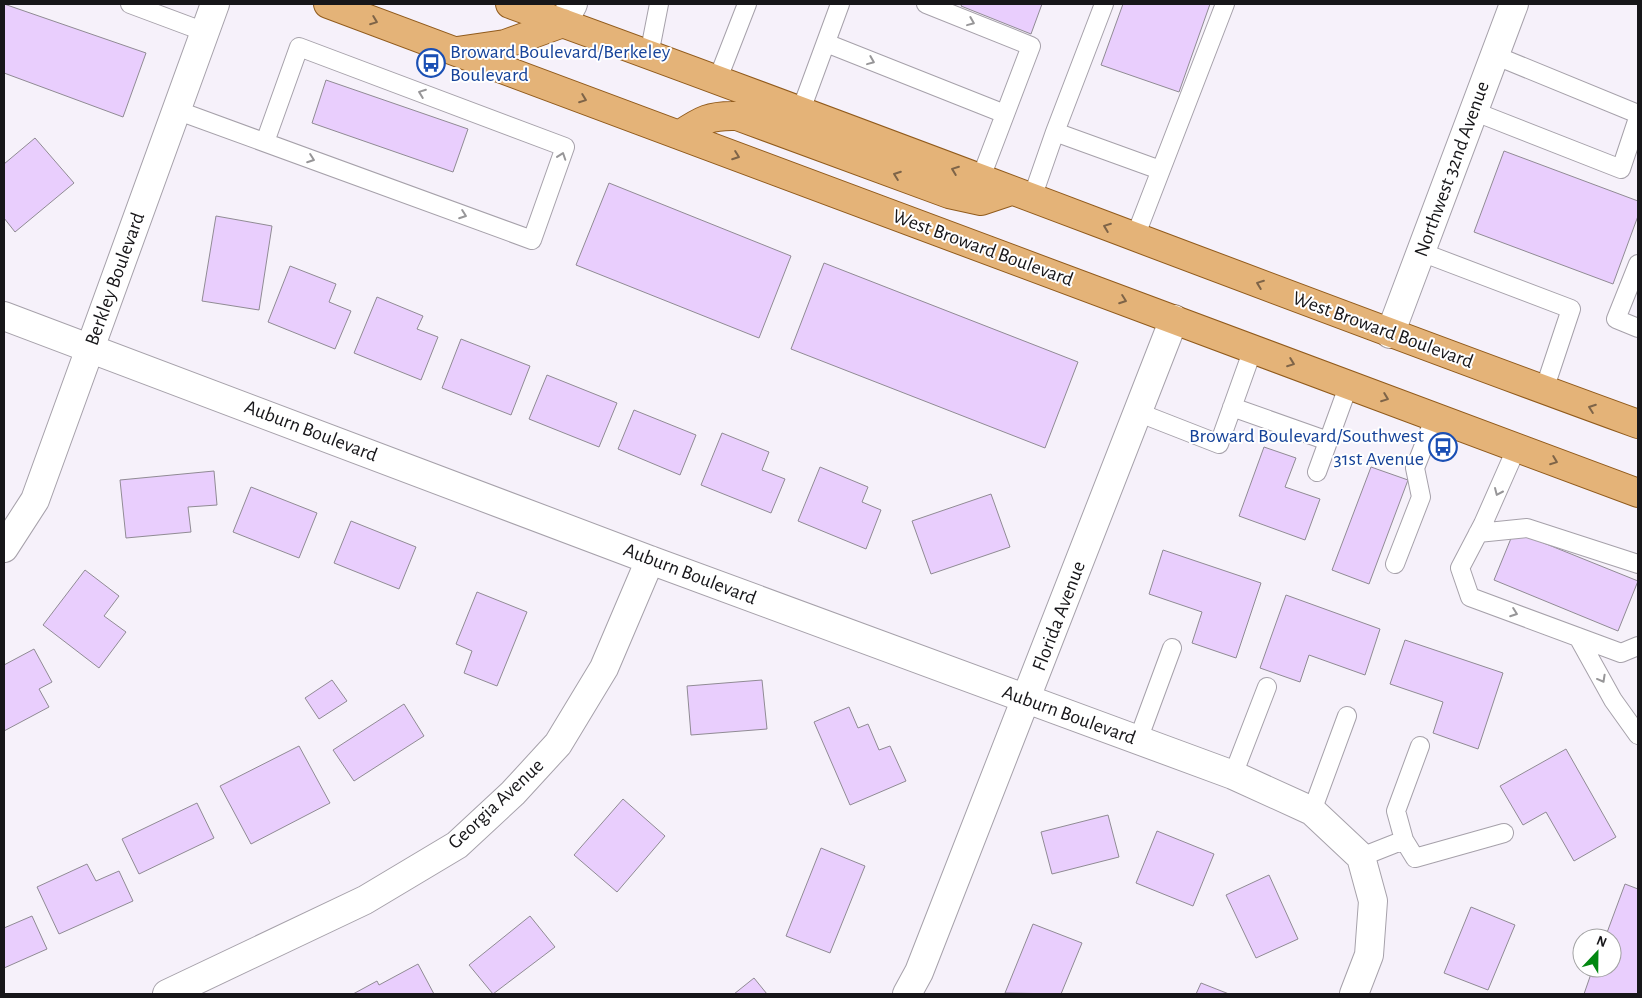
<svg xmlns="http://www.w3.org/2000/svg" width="1642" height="998" font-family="'Alegreya Sans',sans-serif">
<rect width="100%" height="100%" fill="#f6f1fa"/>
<path fill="#e9cefd" stroke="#908b94" d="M 4,4 L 146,53 L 123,117 L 4,73 Z
M 962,4 L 1042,4 L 1031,34 L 961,6 Z
M 1123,4 L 1210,4 L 1179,92 L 1101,65 Z
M 326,80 L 468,129 L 453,172 L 312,123 Z
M 35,138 L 74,183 L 15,232 L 4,218 L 4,164 Z
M 1504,151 L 1638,201 L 1638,216 L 1613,284 L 1474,232 Z
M 609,183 L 791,256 L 759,338 L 576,265 Z
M 216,216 L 272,226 L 259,310 L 202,301 Z
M 824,263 L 1078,362 L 1045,448 L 791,349 Z
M 290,266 L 336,284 L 329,302 L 351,311 L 335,349 L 268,322 Z
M 377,297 L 423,316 L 417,329 L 438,337 L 421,380 L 354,353 Z
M 461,339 L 530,366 L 511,415 L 442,388 Z
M 547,375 L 617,403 L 599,447 L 529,419 Z
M 634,410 L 696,435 L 680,475 L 618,449 Z
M 722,433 L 769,452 L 762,470 L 785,479 L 771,513 L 701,485 Z
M 1264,447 L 1296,458 L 1285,487 L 1320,499 L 1305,540 L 1239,516 Z
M 820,467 L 868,487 L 862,502 L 881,510 L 866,549 L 798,521 Z
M 1371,467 L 1408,480 L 1369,584 L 1332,570 Z
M 214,471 L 217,505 L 188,507 L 191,532 L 126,538 L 120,480 Z
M 251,487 L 317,513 L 299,558 L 233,532 Z
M 991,494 L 1010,547 L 931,574 L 912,521 Z
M 351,521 L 416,547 L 399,589 L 334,563 Z
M 1514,531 L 1638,581 L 1618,631 L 1494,580 Z
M 1163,550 L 1261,583 L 1236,658 L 1192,643 L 1202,612 L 1149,594 Z
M 85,570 L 119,596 L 104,616 L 126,632 L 99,668 L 43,625 Z
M 477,592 L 527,612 L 497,686 L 464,673 L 472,651 L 456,644 Z
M 1286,595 L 1380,629 L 1365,675 L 1309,655 L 1300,682 L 1260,668 Z
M 1405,640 L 1503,673 L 1478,749 L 1433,733 L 1443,702 L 1390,684 Z
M 34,649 L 52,682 L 39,689 L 49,707 L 4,731 L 4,665 Z
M 332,680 L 347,701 L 319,719 L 305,698 Z
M 762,680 L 767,729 L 691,735 L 687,686 Z
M 404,704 L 424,736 L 354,781 L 333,750 Z
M 849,707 L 858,728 L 868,724 L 879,750 L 890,746 L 906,781 L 850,805 L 814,722 Z
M 299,746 L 330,803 L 251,844 L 220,786 Z
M 1566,749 L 1616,837 L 1574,861 L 1546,812 L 1523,825 L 1500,786 Z
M 623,799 L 665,836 L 617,892 L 574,855 Z
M 197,803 L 214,838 L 139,874 L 122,839 Z
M 1108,815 L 1119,857 L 1052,874 L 1041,832 Z
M 1157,831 L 1214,854 L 1193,906 L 1136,883 Z
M 821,848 L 865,866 L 830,953 L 786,936 Z
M 87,864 L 96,881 L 119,871 L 133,901 L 59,934 L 37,887 Z
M 1269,875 L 1298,939 L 1256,958 L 1226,895 Z
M 1625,884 L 1638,889 L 1638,994 L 1584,994 L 1593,968 L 1612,968 L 1612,938 L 1605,938 Z
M 1471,907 L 1515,925 L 1488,990 L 1444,973 Z
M 32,916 L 47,949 L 4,968 L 4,928 Z
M 530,916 L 555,947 L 493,994 L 469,965 Z
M 1033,924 L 1082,943 L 1061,994 L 1005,993 Z
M 418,964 L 434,994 L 353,994 L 377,981 L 379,985 Z
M 754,978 L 767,994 L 734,994 Z
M 1201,983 L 1229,994 L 1196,994 Z"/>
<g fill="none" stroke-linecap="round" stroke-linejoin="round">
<defs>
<path id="lane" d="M 130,4 L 205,32
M 926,4 L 1031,46 L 980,180
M 1104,4 L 1055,132 L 1160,170
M 826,43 L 1005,114
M 649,55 L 659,4
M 1494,55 L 1638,114
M 717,81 L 747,4
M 176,110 L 532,240 L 565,147 L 299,47 L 265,142
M 801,110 L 840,4
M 1473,111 L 1621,169 L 1638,118
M 1032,198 L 1055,132
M 1135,237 L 1225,4
M 1421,252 L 1571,309 L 1544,390
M 1638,264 L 1616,319 L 1638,328
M 1232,407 L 1328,441
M 1137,412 L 1219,444 L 1253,349
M 1517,447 L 1483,524 L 1460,568 L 1470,597 L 1621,653 L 1638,646
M 1317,472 L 1349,384
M 1478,533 L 1527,528 L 1638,564
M 1395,564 L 1421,497 L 1415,468 L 1435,417
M 1578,637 L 1613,700 L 1638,735
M 1138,740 L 1172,648
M 1233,775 L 1267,687
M 1312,811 L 1347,716
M 1404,840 L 1396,811 L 1420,746
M 1361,857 L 1404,840 L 1415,858 L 1504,833"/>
<path id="street" d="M 563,23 L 573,4
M 4,316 L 650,560 L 1233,775 L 1312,811 L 1361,857 L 1373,901 L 1369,955 L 1354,994
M 1390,334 L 1514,4
M 4,548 L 35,500 L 215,4
M 167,994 L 365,900 L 457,845 L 513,793 L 558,744 L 604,668 L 650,560
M 907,994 L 919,972 L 1174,319"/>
<path id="primary" d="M 328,4 L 1638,493
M 510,4 C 887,140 1261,287 1638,424
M 457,51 L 505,44 L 563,23
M 679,135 C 702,120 710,115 737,116 L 949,194 L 981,201 L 1011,191"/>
</defs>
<use href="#lane" stroke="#a6a1aa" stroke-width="20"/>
<use href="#street" stroke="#a6a1aa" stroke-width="30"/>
<use href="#primary" stroke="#915b1c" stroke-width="30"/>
<use href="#lane" stroke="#fff" stroke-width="18"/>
<use href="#street" stroke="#fff" stroke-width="28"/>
<use href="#primary" stroke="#e4b378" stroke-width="28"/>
</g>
<defs><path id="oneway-chevron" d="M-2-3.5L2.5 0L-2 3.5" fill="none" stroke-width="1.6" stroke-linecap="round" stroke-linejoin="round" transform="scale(1.25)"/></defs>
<g stroke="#7e6448">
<use href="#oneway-chevron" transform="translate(374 21) rotate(21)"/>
<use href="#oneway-chevron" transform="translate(583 99) rotate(21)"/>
<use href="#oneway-chevron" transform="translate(736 156) rotate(20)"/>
<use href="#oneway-chevron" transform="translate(955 170) rotate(-159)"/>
<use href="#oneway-chevron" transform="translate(897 175) rotate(-160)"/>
<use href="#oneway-chevron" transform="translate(1107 227) rotate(-159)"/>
<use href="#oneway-chevron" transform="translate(1260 284) rotate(-159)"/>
<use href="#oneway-chevron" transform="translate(1123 300) rotate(20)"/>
<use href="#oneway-chevron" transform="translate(1291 363) rotate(21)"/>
<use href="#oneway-chevron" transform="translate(1385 398) rotate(21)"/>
<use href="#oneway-chevron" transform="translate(1592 408) rotate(-160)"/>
<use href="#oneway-chevron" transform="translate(1554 461) rotate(21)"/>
</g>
<g stroke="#979698">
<use href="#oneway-chevron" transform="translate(971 22) rotate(22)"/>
<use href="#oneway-chevron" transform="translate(871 61) rotate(22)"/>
<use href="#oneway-chevron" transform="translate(422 93) rotate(-159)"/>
<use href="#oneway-chevron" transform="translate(562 156) rotate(-71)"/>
<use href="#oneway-chevron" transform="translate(311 159) rotate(20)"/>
<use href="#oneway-chevron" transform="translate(463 215) rotate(20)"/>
<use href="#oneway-chevron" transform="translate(1498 492) rotate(114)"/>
<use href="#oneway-chevron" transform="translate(1514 613) rotate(20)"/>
<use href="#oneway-chevron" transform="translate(1602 679) rotate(61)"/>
</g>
<defs>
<symbol id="bus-ring" viewBox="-11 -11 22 22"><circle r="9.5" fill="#fff" stroke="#1a4fb4" stroke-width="1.5"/><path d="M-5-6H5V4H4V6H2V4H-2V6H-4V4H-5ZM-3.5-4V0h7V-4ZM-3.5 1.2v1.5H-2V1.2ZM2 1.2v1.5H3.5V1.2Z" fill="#1a4fb4"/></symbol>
</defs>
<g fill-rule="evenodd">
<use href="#bus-ring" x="415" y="47" width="32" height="32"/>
<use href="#bus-ring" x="1427" y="431" width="32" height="32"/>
</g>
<g text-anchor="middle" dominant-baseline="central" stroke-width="4" stroke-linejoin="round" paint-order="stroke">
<g font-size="20" fill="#164399" stroke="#fff" text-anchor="start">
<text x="450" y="52">Broward Boulevard/Berkeley<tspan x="450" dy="23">Boulevard</tspan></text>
<text x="1424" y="436" text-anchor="end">Broward Boulevard/Southwest<tspan x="1424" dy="23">31st Avenue</tspan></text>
</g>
<g font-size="20" fill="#171619" stroke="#fff">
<text transform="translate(1452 169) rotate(-70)">Northwest 32nd Avenue</text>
<text transform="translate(983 248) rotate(20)">West Broward Boulevard</text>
<text transform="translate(115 279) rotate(-70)">Berkley Boulevard</text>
<text transform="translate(1383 330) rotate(20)">West Broward Boulevard</text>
<text transform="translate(311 431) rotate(21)">Auburn Boulevard</text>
<text transform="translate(690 574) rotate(21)">Auburn Boulevard</text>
<text transform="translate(1059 616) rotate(-69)">Florida Avenue</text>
<text transform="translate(1069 715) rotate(20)">Auburn Boulevard</text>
<text transform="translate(496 804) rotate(-43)">Georgia Avenue</text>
</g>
</g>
<rect width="1642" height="998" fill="none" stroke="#171619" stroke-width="10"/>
<g transform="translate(1597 953) rotate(22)"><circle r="24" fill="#ffffff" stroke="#a2a2a3"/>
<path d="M0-4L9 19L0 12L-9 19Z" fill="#028811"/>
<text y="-8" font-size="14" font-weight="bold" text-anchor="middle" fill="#171619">N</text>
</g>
</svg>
